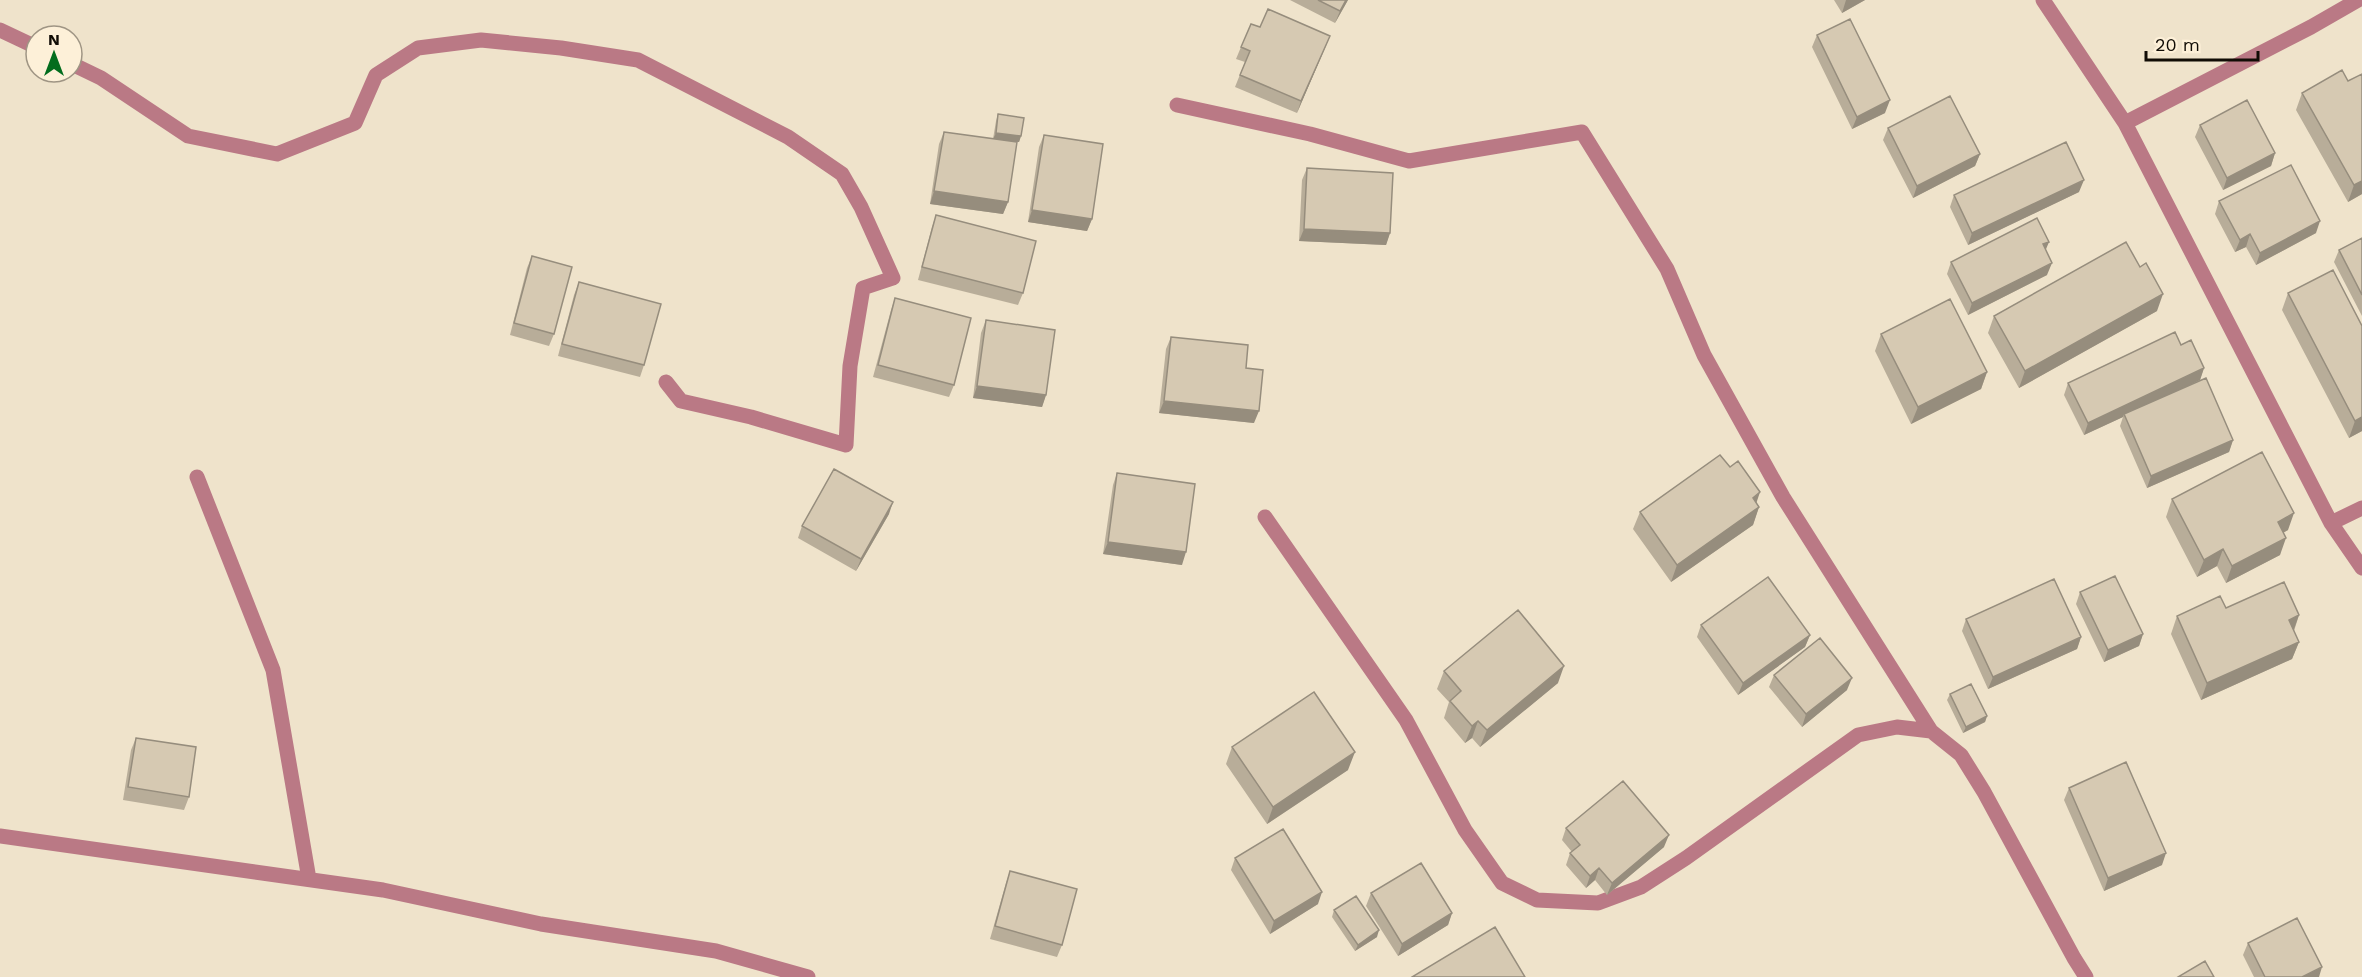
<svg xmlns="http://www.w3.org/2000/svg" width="2362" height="977" font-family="'Work Sans',sans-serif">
<rect width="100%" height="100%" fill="#efe3cb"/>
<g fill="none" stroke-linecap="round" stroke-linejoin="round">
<path stroke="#ba7985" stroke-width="15" d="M 2043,0 L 2125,123 L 2331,523 L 2362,568
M 0,30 L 36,47
M 72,64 L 101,78 L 188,136 L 277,154 L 355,123 L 376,75 L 418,48 L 481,40 L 561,48 L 638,60 L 788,137 L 842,174 L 861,207 L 893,278 L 863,288 L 850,366 L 846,445 L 751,417 L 681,401 L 666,382
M 1177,105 L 1310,134 L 1409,161 L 1582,132 L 1667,269 L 1704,355 L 1783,497 L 1931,731
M 2125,123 L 2311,27 L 2358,0
M 197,477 L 273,670 L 309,879
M 1265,517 L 1406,720 L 1465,830 L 1502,883 L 1537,900 L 1598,903 L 1641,887 L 1686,858 L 1858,735 L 1897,727 L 1931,731 L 1961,755 L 1984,792 L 2074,958 L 2086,977
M 2331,523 L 2362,508
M 0,836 L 383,890 L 541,924 L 716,951 L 808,977"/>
</g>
<path fill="#b8ad99" d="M 1290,0 L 1348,0 L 1335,23 Z
M 1834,0 L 1865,0 L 1842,13 Z
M 1260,27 L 1330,36 L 1297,113 L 1235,87 L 1245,62 L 1236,59 L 1241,47 Z
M 1817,35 L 1885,113 L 1852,129 L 1812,47 Z
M 2362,74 L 2362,194 L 2348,202 L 2296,110 L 2302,93 L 2348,81 Z
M 998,114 L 1021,136 L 1019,142 L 1017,142 L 1008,202 L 1003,214 L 930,204 L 939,144 L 944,132 L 993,139 L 996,121 Z
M 2200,125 L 2275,153 L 2271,166 L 2223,190 L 2195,137 Z
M 1888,128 L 1980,154 L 1975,166 L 1913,198 L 1883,140 Z
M 1044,135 L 1092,219 L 1087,231 L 1028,222 L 1039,147 Z
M 1307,168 L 1390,233 L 1386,245 L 1299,241 L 1302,180 Z
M 2079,192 L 1968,245 L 1950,207 L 1954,195 Z
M 2219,201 L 2316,233 L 2256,265 L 2246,247 L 2235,252 L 2215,214 Z
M 936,215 L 1023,293 L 1018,305 L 918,280 L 932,227 Z
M 2362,238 L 2362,316 L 2334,262 L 2339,250 Z
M 2046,251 L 2047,275 L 1968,315 L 1947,274 L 1951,262 Z
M 532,256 L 554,334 L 549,346 L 510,335 L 527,268 Z
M 579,282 L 644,365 L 640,377 L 558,356 L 574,295 Z
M 2288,293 L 2362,326 L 2362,431 L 2349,438 L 2282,310 Z
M 895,298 L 954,385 L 949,397 L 873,377 L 891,310 Z
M 2157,311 L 2019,388 L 1988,333 L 1994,316 Z
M 986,320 L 1046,395 L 1042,407 L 973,398 L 981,333 Z
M 1881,334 L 1987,372 L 1981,389 L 1911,424 L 1875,351 Z
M 1171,337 L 1254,423 L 1159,413 L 1166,349 Z
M 2181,345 L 2204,368 L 2200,380 L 2173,393 L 2233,440 L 2229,452 L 2147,488 L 2120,426 L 2123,417 L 2084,435 L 2064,395 L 2068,383 Z
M 1117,473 L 1182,565 L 1103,554 L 1113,485 Z
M 2172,499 L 2288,530 L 2283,533 L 2280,555 L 2226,583 L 2217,566 L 2197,577 L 2166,517 Z
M 1756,503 L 1759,507 L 1753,525 L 1671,582 L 1633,529 L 1640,512 Z
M 889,514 L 856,571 L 798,538 L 802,526 Z
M 2080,592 L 2143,634 L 2139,646 L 2104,662 L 2076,604 Z
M 2226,608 L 2299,615 L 2294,631 L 2299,642 L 2292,659 L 2201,700 L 2171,634 L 2177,616 Z
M 1966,619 L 2081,637 L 2077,649 L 1988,689 L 1962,631 Z
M 1701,625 L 1810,635 L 1805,647 L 1738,695 L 1697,637 Z
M 1444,671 L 1558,683 L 1480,747 L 1472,738 L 1465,743 L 1444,718 L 1449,702 L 1437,689 Z
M 1774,675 L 1847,690 L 1802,727 L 1769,687 Z
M 1950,694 L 1987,716 L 1985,722 L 1963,733 L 1947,700 Z
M 136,738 L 189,797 L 184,810 L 123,800 L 131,750 Z
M 1232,747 L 1348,770 L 1267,824 L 1226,764 Z
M 2069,788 L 2162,865 L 2104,891 L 2064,800 Z
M 1566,828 L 1664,847 L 1607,895 L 1595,880 L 1586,888 L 1566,865 L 1570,853 L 1572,852 L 1562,840 Z
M 1235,858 L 1318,904 L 1270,934 L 1231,870 Z
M 1010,871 L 1062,945 L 1057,957 L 990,939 L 1006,883 Z
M 1371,893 L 1452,913 L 1448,925 L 1398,956 L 1366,906 Z
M 1334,910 L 1377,937 L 1355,951 L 1332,917 Z
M 2248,943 L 2319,977 L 2254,977 L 2243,955 Z"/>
<path fill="#968d7d" d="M 1346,0 L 1348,0 L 1335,23 L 1340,11 Z
M 1846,0 L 1865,0 L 1842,13 Z
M 1330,36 L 1325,48 L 1297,113 L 1301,101 Z
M 1890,100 L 1885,113 L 1852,129 L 1857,117 Z
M 996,133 L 1021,136 L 1019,142 L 993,139 Z
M 2275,153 L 2271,166 L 2223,190 L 2227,178 Z
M 1980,154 L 1975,166 L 1913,198 L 1917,186 Z
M 2084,180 L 2079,192 L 1968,245 L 1972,233 Z
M 2362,181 L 2362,194 L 2348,202 L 2354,185 Z
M 934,191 L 1008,202 L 1003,214 L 930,204 Z
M 1032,210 L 1092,219 L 1087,231 L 1028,222 Z
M 2320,221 L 2316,233 L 2256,265 L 2260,253 Z
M 1304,229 L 1390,233 L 1386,245 L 1299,241 Z
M 2250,234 L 2246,247 L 2235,252 L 2240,240 Z
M 2049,242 L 2044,254 L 2043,244 Z
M 2052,263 L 2047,275 L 1968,315 L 1972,303 Z
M 2163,294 L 2157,311 L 2019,388 L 2025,371 Z
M 2204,368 L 2200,380 L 2125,416 L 2124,414 L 2123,417 L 2084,435 L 2088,423 Z
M 1987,372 L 1981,389 L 1911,424 L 1918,407 Z
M 977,386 L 1046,395 L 1042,407 L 973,398 Z
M 1164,401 L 1259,411 L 1254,423 L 1159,413 Z
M 2362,417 L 2362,431 L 2349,438 L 2355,421 Z
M 2233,440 L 2229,452 L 2147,488 L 2151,476 Z
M 1760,492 L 1754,510 L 1753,498 Z
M 893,502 L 889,514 L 856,571 L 861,559 Z
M 1759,507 L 1753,525 L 1671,582 L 1677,565 Z
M 2294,513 L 2288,530 L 2271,539 L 2278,522 Z
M 2286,538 L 2280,555 L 2226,583 L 2232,566 Z
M 1108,542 L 1186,552 L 1182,565 L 1103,554 Z
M 2223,549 L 2217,566 L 2197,577 L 2204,560 Z
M 2299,615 L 2293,632 L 2289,620 Z
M 2143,634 L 2139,646 L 2104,662 L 2108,650 Z
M 1810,635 L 1805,647 L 1738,695 L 1743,683 Z
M 2081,637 L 2077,649 L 1988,689 L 1993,677 Z
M 2299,642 L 2292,659 L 2201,700 L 2207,683 Z
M 1564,666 L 1558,683 L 1480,747 L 1487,730 Z
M 1852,678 L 1847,690 L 1802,727 L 1806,714 Z
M 1987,716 L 1985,722 L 1963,733 L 1966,727 Z
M 1478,721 L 1472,738 L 1465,743 L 1472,726 Z
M 1355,752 L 1348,770 L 1267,824 L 1273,807 Z
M 1669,835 L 1664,847 L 1607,895 L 1612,883 Z
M 2166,853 L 2162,865 L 2104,891 L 2108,878 Z
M 1599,868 L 1595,880 L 1586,888 L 1590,876 Z
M 1322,892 L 1318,904 L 1270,934 L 1274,921 Z
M 1452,913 L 1448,925 L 1398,956 L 1402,944 Z
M 1379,930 L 1377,937 L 1355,951 L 1358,945 Z
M 2322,967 L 2319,977 L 2302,977 Z"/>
<path fill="#d6c9b2" stroke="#968d7d" stroke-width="1.5" d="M 1318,0 L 1346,0 L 1340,11 Z
M 1268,9 L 1330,36 L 1301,101 L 1240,75 L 1250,51 L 1241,47 L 1251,24 L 1260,27 Z
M 1850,19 L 1890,100 L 1857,117 L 1817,35 Z
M 2342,70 L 2348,81 L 2362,74 L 2362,181 L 2354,185 L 2302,93 Z
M 1950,96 L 1980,154 L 1917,186 L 1888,128 Z
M 2247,100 L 2275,153 L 2227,178 L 2200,125 Z
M 998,114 L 1024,118 L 1021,136 L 996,133 Z
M 944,132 L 1017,142 L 1008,202 L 934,191 Z
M 1044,135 L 1103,144 L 1092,219 L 1032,210 Z
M 2066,142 L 2084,180 L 1972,233 L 1954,195 Z
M 2291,165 L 2320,221 L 2260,253 L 2250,234 L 2240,240 L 2219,201 Z
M 1307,168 L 1393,173 L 1390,233 L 1304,229 Z
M 936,215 L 1036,241 L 1023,293 L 922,267 Z
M 2037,218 L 2049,242 L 2043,244 L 2052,263 L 1972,303 L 1951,262 Z
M 2362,238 L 2362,295 L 2339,250 Z
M 2126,242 L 2140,267 L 2146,263 L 2163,294 L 2025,371 L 1994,316 Z
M 532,256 L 572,267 L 554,334 L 514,323 Z
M 2333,270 L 2362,326 L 2362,417 L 2355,421 L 2288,293 Z
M 579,282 L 661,304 L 644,365 L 562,344 Z
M 895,298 L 971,318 L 954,385 L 878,365 Z
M 1950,299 L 1987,372 L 1918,407 L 1881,334 Z
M 986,320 L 1055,330 L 1046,395 L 977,386 Z
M 2175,332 L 2181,345 L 2191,340 L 2204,368 L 2088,423 L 2068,383 Z
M 1171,337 L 1248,345 L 1246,368 L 1263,370 L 1259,411 L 1164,401 Z
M 2206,378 L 2233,440 L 2151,476 L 2124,414 Z
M 2262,452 L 2294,513 L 2278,522 L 2286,538 L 2232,566 L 2223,549 L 2204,560 L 2172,499 Z
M 1720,455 L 1730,467 L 1738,461 L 1760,492 L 1753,498 L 1759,507 L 1677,565 L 1640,512 Z
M 834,469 L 893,502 L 861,559 L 802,526 Z
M 1117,473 L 1195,484 L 1186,552 L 1108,542 Z
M 2115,576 L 2143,634 L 2108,650 L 2080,592 Z
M 1768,577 L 1810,635 L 1743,683 L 1701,625 Z
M 2054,579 L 2081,637 L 1993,677 L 1966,619 Z
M 2284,582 L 2299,615 L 2289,620 L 2299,642 L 2207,683 L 2177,616 L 2220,596 L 2226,608 Z
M 1518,610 L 1564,666 L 1487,730 L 1478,721 L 1472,726 L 1450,701 L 1461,691 L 1444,671 Z
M 1820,638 L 1852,678 L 1806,714 L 1774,675 Z
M 1971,684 L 1987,716 L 1966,727 L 1950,694 Z
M 1314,692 L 1355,752 L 1273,807 L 1232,747 Z
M 136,738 L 196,747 L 189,797 L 128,787 Z
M 2126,762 L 2166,853 L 2108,878 L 2069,788 Z
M 1623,781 L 1669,835 L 1612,883 L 1599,868 L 1590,876 L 1570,853 L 1580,845 L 1566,828 Z
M 1283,829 L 1322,892 L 1274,921 L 1235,858 Z
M 1421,863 L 1452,913 L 1402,944 L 1371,893 Z
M 1010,871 L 1077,889 L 1062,945 L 995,926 Z
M 1356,896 L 1379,930 L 1358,945 L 1334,910 Z
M 2297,918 L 2322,967 L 2302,977 L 2265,977 L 2248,943 Z
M 1495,927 L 1525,977 L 1412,977 Z
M 2205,961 L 2214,977 L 2178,977 Z"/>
<g transform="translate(54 54)"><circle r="28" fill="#fdf0d8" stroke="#9f9584" stroke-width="1.5"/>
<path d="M0-4.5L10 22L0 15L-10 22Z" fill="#036d1d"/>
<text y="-9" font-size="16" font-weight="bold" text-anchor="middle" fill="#110c05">N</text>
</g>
<path d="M2146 51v9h112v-9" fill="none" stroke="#110c05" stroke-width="3"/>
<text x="2155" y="51" font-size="18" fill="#110c05" stroke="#fdf0d8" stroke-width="4.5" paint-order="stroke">20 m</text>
</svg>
